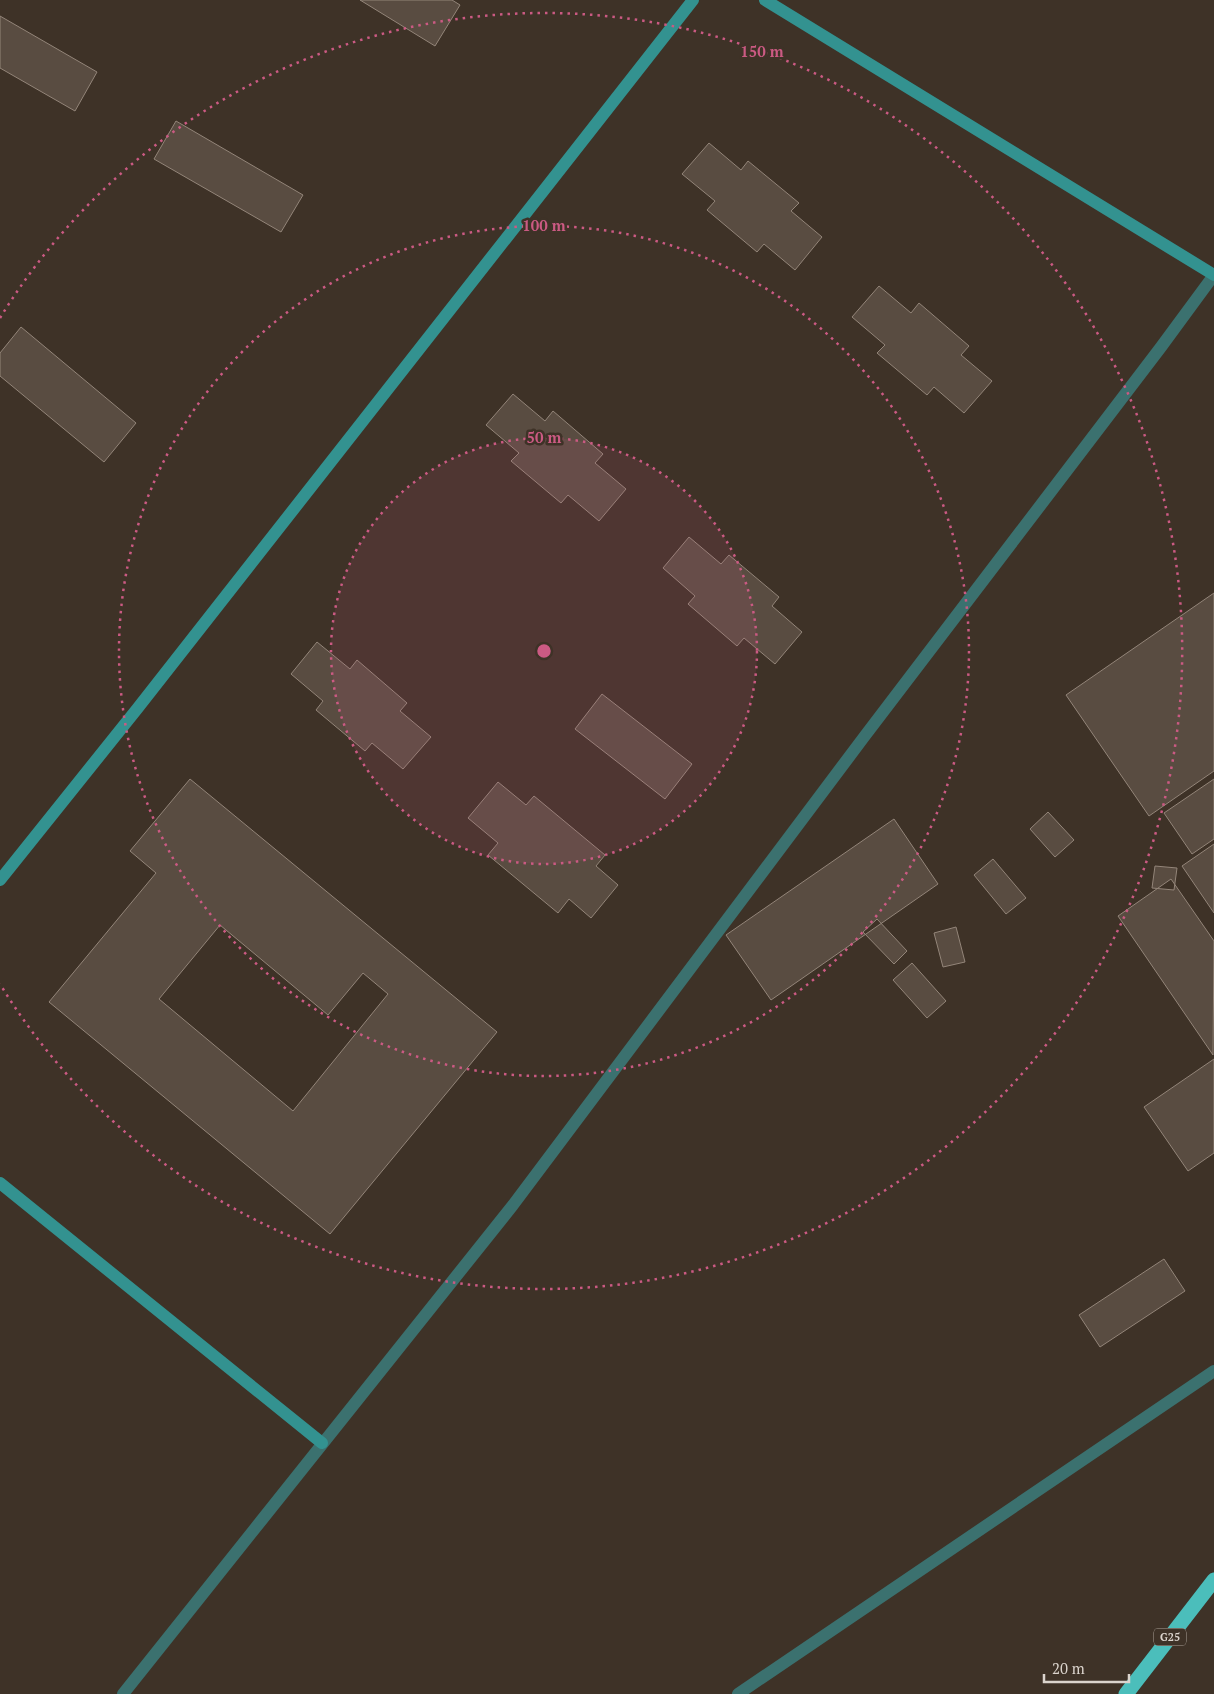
<svg xmlns="http://www.w3.org/2000/svg" width="1214" height="1694" font-family="'PT Serif',serif">
<rect width="100%" height="100%" fill="#3e3227"/>
<path fill="#594c41" stroke="#938579" fill-rule="evenodd" d="M 360,0 L 452,0 L 460,5 L 435,46 Z
M 0,16 L 97,72 L 75,111 L 0,68 Z
M 176,121 L 303,195 L 281,232 L 154,159 Z
M 709,143 L 741,170 L 748,161 L 799,203 L 791,211 L 822,237 L 795,270 L 764,244 L 757,252 L 707,210 L 715,201 L 682,174 Z
M 879,286 L 911,313 L 919,303 L 969,346 L 961,355 L 992,381 L 964,413 L 934,387 L 927,395 L 877,353 L 885,345 L 852,317 Z
M 21,327 L 136,423 L 104,462 L 0,376 L 0,353 Z
M 513,394 L 545,421 L 553,411 L 603,454 L 595,463 L 626,489 L 599,521 L 568,495 L 561,503 L 511,461 L 519,453 L 486,425 Z
M 689,537 L 721,564 L 729,555 L 779,597 L 772,606 L 802,632 L 775,664 L 744,638 L 737,646 L 688,604 L 695,596 L 663,568 Z
M 1214,593 L 1214,771 L 1149,816 L 1066,695 Z
M 317,642 L 350,669 L 357,660 L 407,703 L 400,711 L 431,737 L 403,769 L 372,743 L 365,751 L 316,710 L 323,701 L 291,674 Z
M 602,694 L 692,764 L 665,799 L 575,729 Z
M 190,779 L 497,1032 L 330,1234 L 49,1002 L 156,873 L 130,851 ZM 220,925 L 328,1015 L 363,973 L 388,994 L 293,1111 L 159,999 Z
M 1214,779 L 1214,839 L 1192,854 L 1164,813 Z
M 498,782 L 526,805 L 534,796 L 605,855 L 596,866 L 618,885 L 591,918 L 569,899 L 558,913 L 488,855 L 498,843 L 468,818 Z
M 1048,812 L 1074,840 L 1055,857 L 1030,829 Z
M 894,819 L 938,884 L 771,1000 L 726,935 Z
M 1214,844 L 1214,913 L 1182,866 Z
M 993,859 L 1026,898 L 1006,914 L 974,875 Z
M 1155,866 L 1177,868 L 1174,890 L 1152,888 Z
M 1171,879 L 1214,941 L 1213,1055 L 1118,916 Z
M 877,919 L 907,951 L 894,964 L 863,932 Z
M 956,927 L 965,962 L 943,967 L 934,933 Z
M 912,963 L 946,1001 L 927,1018 L 893,980 Z
M 1214,1059 L 1214,1153 L 1188,1171 L 1144,1107 Z
M 1164,1259 L 1185,1291 L 1100,1347 L 1079,1315 Z"/>
<g fill="none" stroke-linecap="round" stroke-linejoin="round">
<path stroke="#3b716f" stroke-width="12" d="M 123,1694 L 513,1205 L 864,737 L 1161,347 L 1214,275
M 738,1694 L 1214,1371"/>
<path stroke="#339290" stroke-width="12" d="M 765,0 L 1214,275
M 0,880 L 137,709 L 693,0
M 0,1183 L 322,1443"/>
<path stroke="#4bbebb" stroke-width="15" d="M 1126,1694 L 1214,1580"/>
</g>
<circle cx="544" cy="651" r="213" fill="#cb5a83" fill-opacity=".12"/>
<g fill="none" stroke="#cb5a83" stroke-width="2.5" stroke-dasharray="2.5 5">
<circle cx="544" cy="651" r="213"/>
<circle cx="544" cy="651" r="425"/>
<path d="M0 318A638 638 0 1 1 0 984"/>
</g>
<g text-anchor="middle" dominant-baseline="central" stroke-width="5" stroke-linejoin="round" paint-order="stroke">
<rect fill="#3e3227" stroke="#aca39b" stroke-width="1" x="1154" y="1628.5" width="32" height="17" rx="4"/>
<g font-size="11" font-weight="bold" fill="#dbd4cd">
<text x="1170" y="1637">G25</text>
</g>
</g>
<circle cx="544" cy="651" r="8" fill="#cb5a83" stroke="#3e3227" stroke-width="2.5"/>
<g font-size="15" text-anchor="middle" font-weight="bold" fill="#cb5a83" stroke="#3e3227" stroke-width="5" stroke-linejoin="round" paint-order="stroke">
<text x="762" y="57">150 m</text>
<text x="544" y="231">100 m</text>
<text x="544" y="443">50 m</text>
</g>
<path d="M1044 1674v8h85v-8" fill="none" stroke="#dbd4cd" stroke-width="2.5"/>
<text x="1052" y="1674" font-size="15" fill="#dbd4cd" stroke="#3e3227" stroke-width="4" paint-order="stroke">20 m</text>
</svg>
